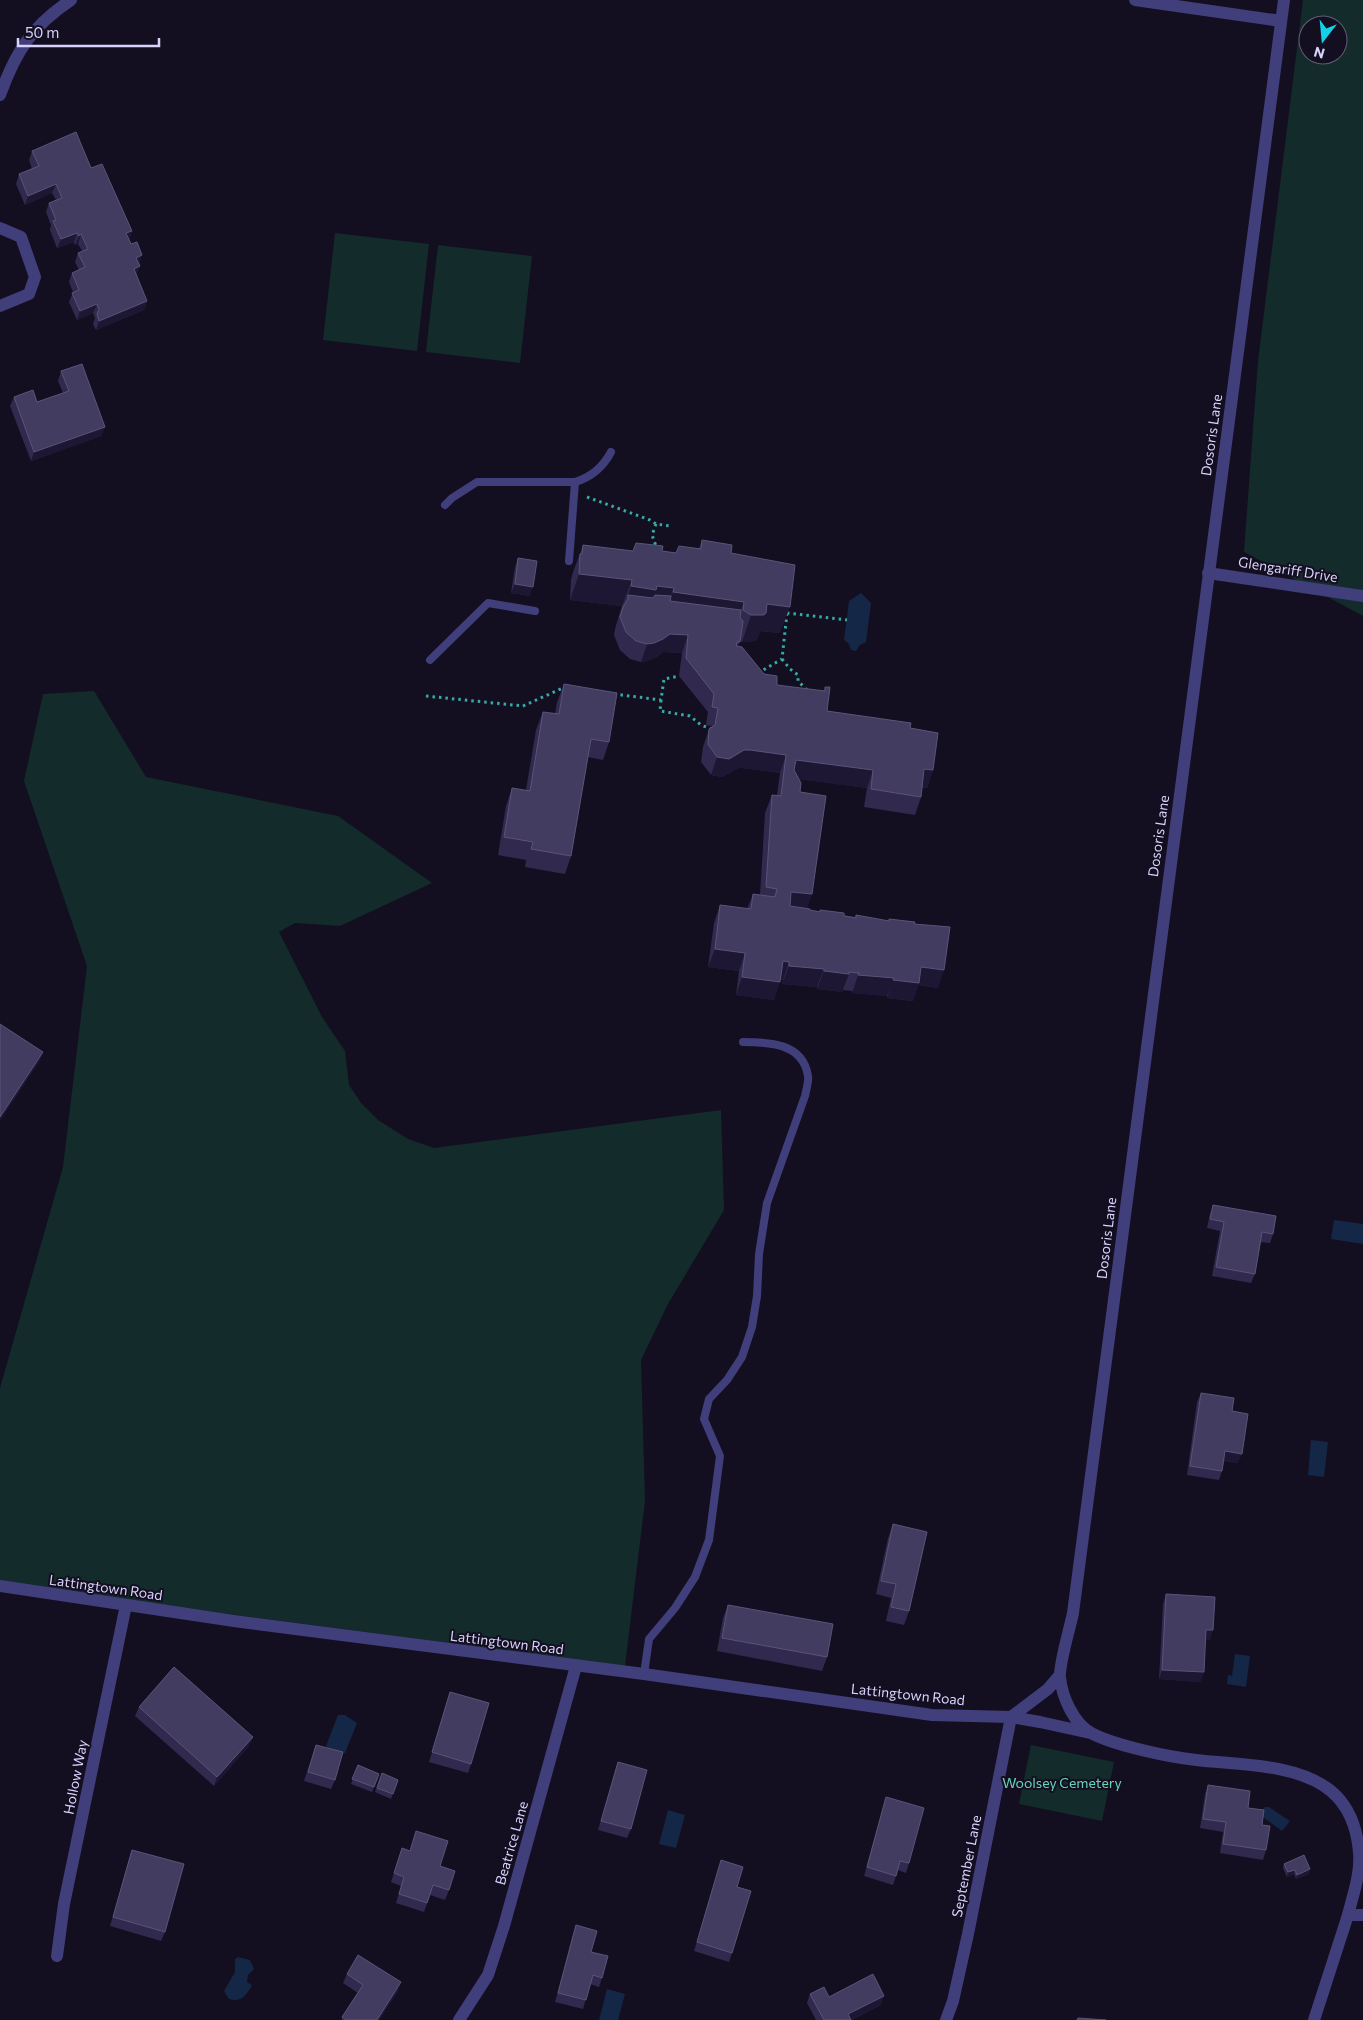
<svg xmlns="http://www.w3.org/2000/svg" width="1363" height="2020" font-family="Commissioner,sans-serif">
<rect width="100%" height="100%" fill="#130f21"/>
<path fill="#132b2a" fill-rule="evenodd" d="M 1303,0 L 1363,0 L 1363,616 L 1244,552 L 1258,361 ZM 1308,25 L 1338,25 L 1338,55 L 1308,55 Z
M 335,233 L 429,244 L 417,351 L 323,340 Z
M 438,245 L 532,256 L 520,363 L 426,352 Z
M 94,691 L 146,777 L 338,816 L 432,883 L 340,926 L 295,923 L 279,932 L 322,1017 L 345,1051 L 349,1085 L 361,1103 L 378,1120 L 408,1139 L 434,1148 L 721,1110 L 724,1210 L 668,1304 L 641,1360 L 645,1501 L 625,1666 L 0,1584 L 0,1388 L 63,1167 L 87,966 L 24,781 L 43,694 Z
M 1031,1745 L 1114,1762 L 1102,1821 L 1019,1804 Z"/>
<path fill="#142747" d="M 861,593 L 871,603 L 866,642 L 860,645 L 856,651 L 851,650 L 849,644 L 844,640 L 849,601 Z
M 1334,1220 L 1363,1224 L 1363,1244 L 1331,1239 Z
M 1311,1440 L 1328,1442 L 1324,1477 L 1308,1475 Z
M 1235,1654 L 1250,1656 L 1246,1687 L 1227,1684 L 1228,1675 L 1232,1676 Z
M 338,1715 L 345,1715 L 357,1723 L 345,1753 L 332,1751 L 326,1746 Z
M 1265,1807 L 1269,1807 L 1290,1821 L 1282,1831 L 1263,1817 L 1262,1810 Z
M 668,1810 L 685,1815 L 676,1848 L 659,1844 Z
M 238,1957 L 250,1960 L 254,1969 L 248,1975 L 247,1982 L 252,1985 C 247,1995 241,2003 229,1999 L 224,1991 L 235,1972 L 235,1959 Z
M 607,1989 L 625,1994 L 618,2020 L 599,2020 Z"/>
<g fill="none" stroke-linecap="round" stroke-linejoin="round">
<path stroke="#38aaa4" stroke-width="3" stroke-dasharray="2.5 4" stroke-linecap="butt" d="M 587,497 L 650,520 L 656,524 L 670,526
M 656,524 L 652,535 L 657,549
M 787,613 L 847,620
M 782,659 L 790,669 L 798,675 L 798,681 L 807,690
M 758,673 L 782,659 L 787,613
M 614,694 L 661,700 L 664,679 L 679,676
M 426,696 L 523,706 L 565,687
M 661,700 L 660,711 L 690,716 L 701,725 L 711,729"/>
<path stroke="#413e7c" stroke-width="8" d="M 445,505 L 452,498 L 477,482 L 575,482 C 592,477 603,467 611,452
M 569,561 L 575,482
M 430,660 L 488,603 L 535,611
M 644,1674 L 649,1639 L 675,1608 L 695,1577 L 709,1540 L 720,1456 L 704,1419 L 709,1399 L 727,1380 L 742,1357 L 752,1327 L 757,1296 L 759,1254 L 767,1203 L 805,1096 C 806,1090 809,1082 808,1076 C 803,1043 769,1042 743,1042"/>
<path stroke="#413e7c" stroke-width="12" d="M 0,95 C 16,51 32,26 71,0
M 0,228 L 21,237 L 35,277 L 29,294 L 0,306
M 1208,573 L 1363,596
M 57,1956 L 64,1904 L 126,1605
M 459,2020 L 488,1975 L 504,1926 L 576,1666
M 946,2020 L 953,2001 L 968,1934 L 1011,1717
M 1314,2020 L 1348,1915 L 1363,1915"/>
<path stroke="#413e7c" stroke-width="12" d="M 1135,0 L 1281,21
M 1284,0 L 1073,1613 C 1070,1628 1059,1664 1060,1677 C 1062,1697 1074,1725 1093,1734 C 1117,1746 1169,1757 1196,1760 C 1238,1765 1297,1763 1331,1791 C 1349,1806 1357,1829 1359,1852 C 1361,1873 1353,1895 1348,1915
M 0,1586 L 234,1621 L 644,1674 L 932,1715 L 1011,1717 L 1048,1689 L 1060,1675
M 1011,1717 L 1040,1722 L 1090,1733"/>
</g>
<path fill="#312a4e" d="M 32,151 L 91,168 L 132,231 L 129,240 L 140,266 L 136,275 L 147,301 L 144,310 L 96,330 L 93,324 L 95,318 L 93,313 L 77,320 L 69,302 L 73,292 L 69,282 L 72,273 L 79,270 L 75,262 L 78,253 L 82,251 L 78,244 L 75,245 L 74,242 L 57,248 L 50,230 L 51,225 L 46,212 L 49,203 L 56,200 L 52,193 L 25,205 L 16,184 L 19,174 L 32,169 L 29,160 Z
M 61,371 L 105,427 L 101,436 L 31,461 L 10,406 L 14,397 L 37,402 L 63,393 L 58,381 Z
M 702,540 L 731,553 L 780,633 L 760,631 L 757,639 L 755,641 L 742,642 L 740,640 L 738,646 L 764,674 L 777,685 L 824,691 L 825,687 L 827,711 L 910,728 L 933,770 L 927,788 L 922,788 L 921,797 L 915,815 L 864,807 L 867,788 L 799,779 L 807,908 L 810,910 L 855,917 L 856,915 L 889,921 L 889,919 L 914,924 L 938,988 L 918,985 L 913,1001 L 887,998 L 887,996 L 852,993 L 852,991 L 843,990 L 842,992 L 817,989 L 817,987 L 782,984 L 783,980 L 780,979 L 774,1000 L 736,995 L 739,971 L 708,967 L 714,923 L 720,905 L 747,909 L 753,894 L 760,895 L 765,813 L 772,795 L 777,795 L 780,773 L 743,768 L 738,768 L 722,777 L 711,775 L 701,762 L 703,747 L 709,729 L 711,728 L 712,726 L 706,725 L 708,712 L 679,676 L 682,653 L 663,652 L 657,657 L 647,661 L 641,662 L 630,659 L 620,650 L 614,635 L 616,625 L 622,606 L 570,600 L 571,580 L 573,572 L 583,545 L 633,551 L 662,551 L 676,553 L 699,548 Z
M 518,558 L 530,596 L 511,593 L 515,567 Z
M 564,684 L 609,742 L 603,760 L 588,757 L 571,856 L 565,874 L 525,867 L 526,860 L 498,855 L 506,806 L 512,788 L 526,790 L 536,730 L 543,712 L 555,714 L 557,702 Z
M 1213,1205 L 1273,1234 L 1270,1243 L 1261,1242 L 1255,1274 L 1251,1283 L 1212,1276 L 1220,1231 L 1207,1228 L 1210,1214 Z
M 1201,1393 L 1232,1411 L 1238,1463 L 1224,1461 L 1222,1471 L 1219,1480 L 1187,1475 L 1197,1402 Z
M 893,1524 L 909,1611 L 904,1625 L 886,1621 L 891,1598 L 876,1594 L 888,1538 Z
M 1166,1594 L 1210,1640 L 1205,1639 L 1204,1672 L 1200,1682 L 1159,1679 L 1163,1604 Z
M 728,1605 L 827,1657 L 822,1671 L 717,1651 L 723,1618 Z
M 450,1692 L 471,1764 L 468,1773 L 429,1762 Z
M 139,1707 L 249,1746 L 214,1786 L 135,1716 Z
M 316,1745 L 335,1780 L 331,1789 L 304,1781 Z
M 618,1762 L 631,1829 L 627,1838 L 598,1830 Z
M 358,1765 L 379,1774 L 372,1792 L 351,1784 Z
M 382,1773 L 398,1780 L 391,1799 L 375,1792 Z
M 1208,1785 L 1248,1808 L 1262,1825 L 1266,1850 L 1263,1860 L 1220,1853 L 1223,1832 L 1200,1828 L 1205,1794 Z
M 886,1797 L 909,1863 L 906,1873 L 898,1870 L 893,1885 L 864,1876 L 883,1807 Z
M 416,1831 L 440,1866 L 449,1890 L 445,1900 L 430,1895 L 424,1912 L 396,1903 L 401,1886 L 391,1882 L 402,1848 L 410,1851 Z
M 132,1850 L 165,1932 L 161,1941 L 110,1926 L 129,1859 Z
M 721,1860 L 737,1887 L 732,1953 L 729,1962 L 694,1951 Z
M 1284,1864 L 1309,1874 L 1296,1879 L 1294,1874 L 1287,1877 L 1283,1868 Z
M 576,1925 L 591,1952 L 602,1978 L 599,1987 L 590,1984 L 583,2009 L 555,2002 L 573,1934 Z
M 347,1974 L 398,1991 L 379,2020 L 341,2020 L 358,1993 L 343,1983 Z
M 810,1994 L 829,1997 L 881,2005 L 852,2020 L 816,2020 L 807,2003 Z"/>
<path fill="#1d1734" d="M 56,184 L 52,193 L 25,205 L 28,196 Z
M 132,231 L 129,240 L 126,233 Z
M 77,233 L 74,242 L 57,248 L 61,239 Z
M 81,234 L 78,244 L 75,245 L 79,236 Z
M 142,255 L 139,265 L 136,258 Z
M 140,266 L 136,275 L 134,269 Z
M 147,301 L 144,310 L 96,330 L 99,321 Z
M 97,304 L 93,313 L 77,320 L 80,311 Z
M 105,427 L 101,436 L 31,461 L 34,452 Z
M 579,574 L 632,580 L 622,606 L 570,600 Z
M 515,584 L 533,587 L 530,596 L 511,593 Z
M 631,586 L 657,586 L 674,588 L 664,614 L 628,599 L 628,595 Z
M 673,592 L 744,602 L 734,628 L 663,619 Z
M 767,604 L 790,607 L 780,633 L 760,631 L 757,639 L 755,641 L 742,642 L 751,615 Z
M 670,634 L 688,635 L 682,653 L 663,652 L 657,657 L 647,661 L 641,662 L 647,644 Z
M 744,750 L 750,750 L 786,755 L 780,773 L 743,768 L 738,768 L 722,777 L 711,775 L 717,757 Z
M 796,760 L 873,770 L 867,788 L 789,778 Z
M 924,769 L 933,770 L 927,788 L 918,787 Z
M 791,892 L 812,894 L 806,912 L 784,910 Z
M 715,949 L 745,953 L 739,971 L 708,967 Z
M 783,961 L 789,962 L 783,980 L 776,979 Z
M 789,966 L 824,969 L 817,987 L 782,984 Z
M 921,967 L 944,970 L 938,988 L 918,985 L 913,1001 L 887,998 L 893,980 Z
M 824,971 L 849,974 L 842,992 L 817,989 Z
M 858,975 L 894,978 L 887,996 L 852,993 Z
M 742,977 L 780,982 L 774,1000 L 736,995 Z
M 43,1052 L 40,1061 L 0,1121 L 0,1117 Z
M 1225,1451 L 1242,1454 L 1238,1463 L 1222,1460 Z
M 1206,1630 L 1213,1630 L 1210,1640 L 1203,1639 Z
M 1162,1670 L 1204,1672 L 1200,1682 L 1159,1679 Z
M 253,1737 L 249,1746 L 214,1786 L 217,1777 Z
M 1310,1869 L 1309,1874 L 1296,1879 L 1297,1875 Z
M 1295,1870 L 1294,1874 L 1287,1877 L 1288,1872 Z
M 401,1982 L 398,1991 L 379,2020 L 377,2020 Z
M 884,1996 L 881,2005 L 852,2020 L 846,2020 L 848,2014 Z"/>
<path fill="#433c61" stroke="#5a5479" d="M 76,132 L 91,168 L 102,164 L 132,231 L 126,233 L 131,244 L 137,242 L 142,255 L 136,258 L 140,266 L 134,269 L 147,301 L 99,321 L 97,314 L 99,309 L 97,304 L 80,311 L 72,293 L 79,290 L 72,273 L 85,267 L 78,253 L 88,249 L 81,234 L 79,236 L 77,233 L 61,239 L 53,221 L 56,220 L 49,203 L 62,198 L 56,184 L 28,196 L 19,174 L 39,166 L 32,151 Z
M 82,364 L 105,427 L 34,452 L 14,397 L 33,390 L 37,402 L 69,391 L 61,371 Z
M 702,540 L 732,545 L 731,553 L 795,565 L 790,607 L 767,604 L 766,613 L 764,615 L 751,615 L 743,610 L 744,602 L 673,592 L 674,588 L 657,586 L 656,590 L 631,586 L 632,580 L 579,574 L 580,554 L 582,554 L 583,545 L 633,551 L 636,543 L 663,546 L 662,551 L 676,553 L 679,546 L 701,549 Z
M 518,558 L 537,561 L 533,587 L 515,584 Z
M 628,595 L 653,598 L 655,595 L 671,596 L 670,601 L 741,610 L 740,618 L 743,621 L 740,642 L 737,642 L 736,646 L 742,647 L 764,674 L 777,676 L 777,685 L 825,691 L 825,687 L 830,687 L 827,711 L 911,723 L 910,728 L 938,733 L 933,770 L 924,769 L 921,797 L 871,789 L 873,770 L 796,760 L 794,770 L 801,783 L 800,792 L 826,796 L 812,894 L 791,892 L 790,906 L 810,909 L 810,910 L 820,912 L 820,910 L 844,913 L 844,916 L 856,918 L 856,915 L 889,921 L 889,919 L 915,922 L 914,924 L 950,927 L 944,970 L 921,967 L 919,983 L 893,980 L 894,978 L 858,975 L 859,973 L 849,972 L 849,974 L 824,971 L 824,969 L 789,966 L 789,962 L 783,961 L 780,982 L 742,977 L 745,953 L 715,949 L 720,905 L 751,909 L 753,894 L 775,897 L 777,889 L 766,887 L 772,795 L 781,796 L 786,755 L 750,750 L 744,750 L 729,759 L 717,757 L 708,744 L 709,729 L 715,725 L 718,708 L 712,707 L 714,694 L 686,658 L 688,635 L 670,634 L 663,639 L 654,643 L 647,644 L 636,641 L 626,632 L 620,617 L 623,607 L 628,599 Z
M 564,684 L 617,693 L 609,742 L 591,739 L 571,856 L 531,849 L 533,842 L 504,837 L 512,788 L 530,791 L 543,712 L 559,714 Z
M 0,1024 L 43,1052 L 0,1117 Z
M 1213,1205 L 1276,1216 L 1273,1234 L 1262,1232 L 1255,1274 L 1216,1267 L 1224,1222 L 1210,1219 Z
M 1201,1393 L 1234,1398 L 1232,1411 L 1248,1414 L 1242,1454 L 1225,1451 L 1222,1471 L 1190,1466 Z
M 893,1524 L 927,1532 L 909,1611 L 891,1607 L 896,1584 L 881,1581 Z
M 1166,1594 L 1215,1597 L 1213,1630 L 1206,1630 L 1204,1672 L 1162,1670 Z
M 728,1605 L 833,1624 L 827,1657 L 722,1638 Z
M 174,1667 L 253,1737 L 217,1777 L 139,1707 Z
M 450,1692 L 489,1703 L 471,1764 L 432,1752 Z
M 316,1745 L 343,1752 L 335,1780 L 308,1772 Z
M 618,1762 L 647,1770 L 631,1829 L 601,1821 Z
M 358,1765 L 379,1774 L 374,1787 L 352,1779 Z
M 382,1773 L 398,1780 L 393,1794 L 377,1788 Z
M 1208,1785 L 1250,1791 L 1248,1808 L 1264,1810 L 1262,1825 L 1270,1826 L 1266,1850 L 1223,1844 L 1226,1822 L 1203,1819 Z
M 886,1797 L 924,1808 L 909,1863 L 900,1861 L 896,1876 L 867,1867 Z
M 416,1831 L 448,1841 L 440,1866 L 455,1871 L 449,1890 L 433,1885 L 427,1903 L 399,1894 L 404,1877 L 394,1873 L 402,1848 L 410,1851 Z
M 132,1850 L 184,1864 L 165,1932 L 113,1917 Z
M 1304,1855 L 1310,1869 L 1297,1875 L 1295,1870 L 1288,1872 L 1284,1864 Z
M 721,1860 L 743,1867 L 737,1887 L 751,1891 L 732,1953 L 697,1942 Z
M 576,1925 L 597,1931 L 591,1952 L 608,1956 L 602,1978 L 593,1975 L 586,2000 L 558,1993 Z
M 358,1955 L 401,1982 L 377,2020 L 346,2020 L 342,2017 L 363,1985 L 347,1974 Z
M 873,1974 L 884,1996 L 848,2014 L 851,2020 L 824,2020 L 810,1994 L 824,1987 L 829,1997 Z
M 1078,2018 L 1106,2020 L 1077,2020 Z"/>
<g text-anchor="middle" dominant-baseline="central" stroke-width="4" stroke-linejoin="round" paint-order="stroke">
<g font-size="14" fill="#d8d3fb" stroke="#130f21">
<text transform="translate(1211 435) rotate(-82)">Dosoris Lane</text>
<text transform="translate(1288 569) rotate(9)">Glengariff Drive</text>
<text transform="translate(1158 836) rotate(-82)">Dosoris Lane</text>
<text transform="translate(1106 1238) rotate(-83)">Dosoris Lane</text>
<text transform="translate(106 1587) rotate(8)">Lattingtown Road</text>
<text transform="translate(507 1642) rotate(7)">Lattingtown Road</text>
<text transform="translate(908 1694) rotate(6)">Lattingtown Road</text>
<text transform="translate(75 1777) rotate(-79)">Hollow Way</text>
<text transform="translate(511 1843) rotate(-74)">Beatrice Lane</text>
<text transform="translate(966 1866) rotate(-79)">September Lane</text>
</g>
<g font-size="14" fill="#65d5ba" stroke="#130f21">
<text x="1062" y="1782">Woolsey Cemetery</text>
</g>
</g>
<g transform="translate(1323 40) rotate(196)"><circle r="24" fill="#130f21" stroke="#625d78"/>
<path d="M0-4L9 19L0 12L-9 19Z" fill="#13d1e8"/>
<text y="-8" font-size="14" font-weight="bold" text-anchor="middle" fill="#d8d3fb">N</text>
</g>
<path d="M18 38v8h141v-8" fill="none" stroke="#d8d3fb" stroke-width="2.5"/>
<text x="25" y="38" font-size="15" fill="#d8d3fb" stroke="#130f21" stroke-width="4" paint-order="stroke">50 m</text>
</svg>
